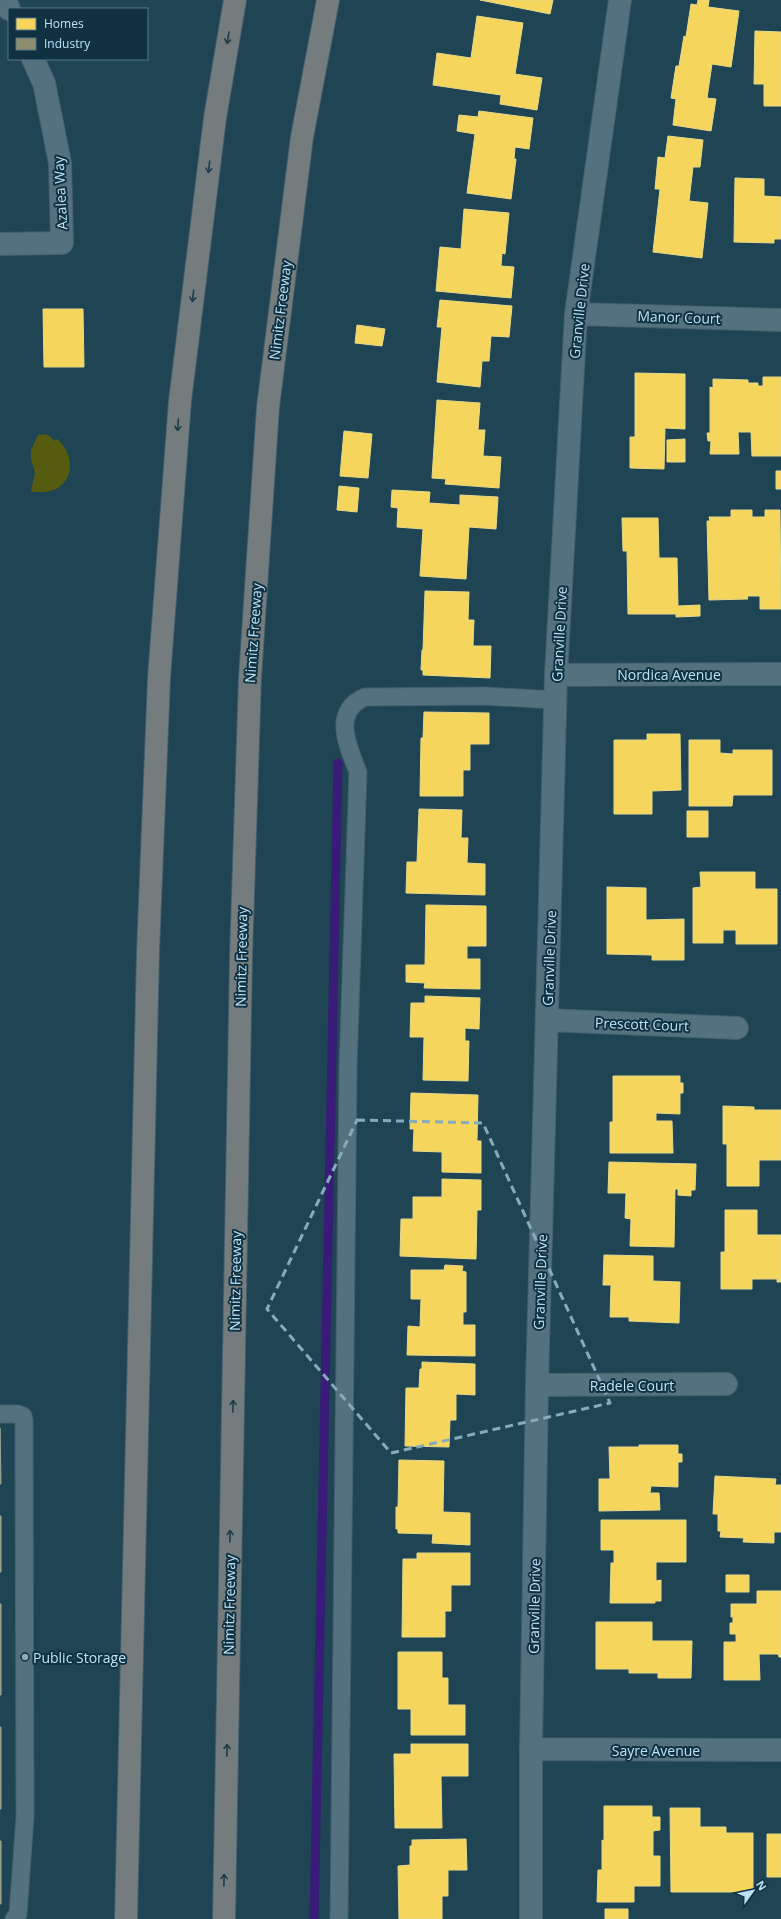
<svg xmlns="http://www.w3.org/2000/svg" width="781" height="1919" font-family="'Open Sans',sans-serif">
<rect width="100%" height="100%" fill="#1f4453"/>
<path fill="#555c10" d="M 44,434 L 50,436 L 54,441 L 57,439 C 73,452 76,478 56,489 C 48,493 39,492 31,492 L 35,473 L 31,459 L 31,450 L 38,435 Z"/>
<path fill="#f6d55c" stroke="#e5d98a" d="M 480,0 L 553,0 L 550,14 Z
M 698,0 L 709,0 L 708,7 L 739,11 L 731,67 L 712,64 L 707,98 L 716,99 L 711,131 L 673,125 L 676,99 L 671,98 L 676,66 L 679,66 L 684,36 L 686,37 L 691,4 L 697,5 Z
M 477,16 L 523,23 L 515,74 L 542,78 L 537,110 L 500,104 L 501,95 L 433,85 L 437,53 L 471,58 Z
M 755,31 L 781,32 L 781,106 L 764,106 L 764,84 L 754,84 Z
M 479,111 L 533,118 L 529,149 L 515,147 L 514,159 L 516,159 L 511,199 L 467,193 L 475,134 L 457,131 L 459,115 L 478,117 Z
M 668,136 L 703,140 L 700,167 L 693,167 L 689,201 L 708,203 L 702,258 L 653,252 L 660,189 L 655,189 L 658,157 L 665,158 Z
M 735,178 L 764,179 L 764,196 L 781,197 L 781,239 L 774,239 L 774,243 L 734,242 Z
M 464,209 L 509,213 L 505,254 L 502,253 L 501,266 L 514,267 L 511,298 L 436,291 L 440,247 L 461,249 Z
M 440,300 L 512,306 L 509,337 L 491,336 L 489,361 L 482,361 L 480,387 L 437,382 L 442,327 L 437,327 Z
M 43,309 L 83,309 L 84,367 L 44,367 Z
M 357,325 L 385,329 L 382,346 L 355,343 Z
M 635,373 L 685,374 L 685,429 L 665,428 L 664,469 L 630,468 L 630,437 L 635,437 Z
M 763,377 L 781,377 L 781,456 L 752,456 L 751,432 L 738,432 L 739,454 L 710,454 L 711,441 L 708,441 L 707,433 L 710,433 L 710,387 L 713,388 L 713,379 L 748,380 L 748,383 L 758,383 L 758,386 L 763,386 Z
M 437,400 L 480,403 L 478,430 L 485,430 L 483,456 L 501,457 L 499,488 L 445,484 L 446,479 L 432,478 Z
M 344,431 L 372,434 L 368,478 L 340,476 Z
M 685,439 L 685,462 L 667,462 L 667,440 Z
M 776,471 L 781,471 L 781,489 L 776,489 Z
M 339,486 L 359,488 L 357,512 L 337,510 Z
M 392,490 L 430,492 L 429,503 L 460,505 L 460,495 L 498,497 L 496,529 L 469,527 L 466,579 L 420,576 L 423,529 L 397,527 L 398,508 L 391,507 Z
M 731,510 L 752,510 L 752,517 L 765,517 L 765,510 L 780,510 L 781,609 L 760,609 L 760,596 L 747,596 L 748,599 L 709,600 L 707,521 L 710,521 L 709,517 L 731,517 Z
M 622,518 L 658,518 L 659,558 L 677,558 L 678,606 L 700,605 L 700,616 L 676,617 L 676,614 L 628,614 L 627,551 L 623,551 Z
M 425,591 L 469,592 L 468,620 L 474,620 L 473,646 L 491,646 L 490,678 L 423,675 L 423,670 L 421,670 L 422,650 L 423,650 Z
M 424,712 L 489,713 L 489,744 L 470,744 L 470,770 L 463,770 L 463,796 L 420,796 L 421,738 L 423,738 Z
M 647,734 L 680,734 L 681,790 L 652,791 L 652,814 L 614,814 L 614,740 L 647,740 Z
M 689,740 L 720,740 L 720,753 L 733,754 L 733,750 L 772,750 L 772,795 L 733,795 L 732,806 L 689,806 Z
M 419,809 L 462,810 L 461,838 L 468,838 L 467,863 L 485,864 L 485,895 L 406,893 L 407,862 L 417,862 Z
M 687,811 L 708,811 L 708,837 L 687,837 Z
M 700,872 L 755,872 L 755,889 L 777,889 L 777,944 L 736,944 L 736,930 L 723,930 L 723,943 L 693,943 L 693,888 L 701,887 Z
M 607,887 L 646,888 L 646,920 L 684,919 L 684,960 L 652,960 L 652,955 L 607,954 Z
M 426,905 L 486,906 L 486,946 L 467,946 L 467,959 L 480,959 L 480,989 L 424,988 L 425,983 L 406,982 L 406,965 L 425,965 Z
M 425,996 L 480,998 L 479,1029 L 465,1028 L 465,1041 L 469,1041 L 468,1081 L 423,1080 L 424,1037 L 410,1037 L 411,1003 L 425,1003 Z
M 613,1076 L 680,1076 L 680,1083 L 683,1083 L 683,1093 L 680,1093 L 680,1114 L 656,1113 L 656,1121 L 672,1121 L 673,1153 L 610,1153 L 610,1122 L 613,1122 Z
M 411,1093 L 478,1095 L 477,1141 L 481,1141 L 481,1173 L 442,1172 L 442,1152 L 413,1151 L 414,1129 L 410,1129 Z
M 723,1106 L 754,1107 L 754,1110 L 781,1110 L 781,1160 L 759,1160 L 759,1186 L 727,1186 L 727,1144 L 723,1144 Z
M 609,1162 L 696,1164 L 695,1190 L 691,1190 L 691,1196 L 678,1195 L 678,1189 L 675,1189 L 674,1247 L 630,1246 L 631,1219 L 625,1218 L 626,1193 L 608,1193 Z
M 442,1179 L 481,1180 L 481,1210 L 477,1210 L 476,1259 L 400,1256 L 401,1219 L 413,1219 L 413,1197 L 442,1197 Z
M 725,1210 L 757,1210 L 757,1235 L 781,1235 L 781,1282 L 777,1282 L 777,1279 L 752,1279 L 752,1289 L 721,1289 L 721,1252 L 725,1252 Z
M 604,1255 L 653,1256 L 653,1281 L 680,1282 L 679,1323 L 629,1321 L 629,1317 L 610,1317 L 611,1285 L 603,1285 Z
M 445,1265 L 463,1266 L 462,1271 L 466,1272 L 466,1312 L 463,1312 L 463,1325 L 475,1325 L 475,1356 L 407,1355 L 408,1326 L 420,1327 L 421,1299 L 411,1299 L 411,1270 L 444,1270 Z
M 422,1362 L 475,1364 L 475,1395 L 456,1394 L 456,1420 L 450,1420 L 449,1447 L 405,1446 L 406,1388 L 419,1388 L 420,1369 L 422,1369 Z
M 639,1445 L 678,1445 L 678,1454 L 682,1454 L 682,1462 L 678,1462 L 678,1487 L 651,1486 L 650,1493 L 659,1493 L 660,1510 L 599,1511 L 599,1479 L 610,1479 L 609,1447 L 639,1447 Z
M 399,1460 L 444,1461 L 443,1512 L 470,1513 L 470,1545 L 432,1543 L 433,1534 L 398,1533 L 398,1529 L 396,1529 L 396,1507 L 398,1507 Z
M 715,1476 L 776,1479 L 775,1485 L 781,1485 L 781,1532 L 774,1532 L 774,1543 L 743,1542 L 744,1538 L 720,1537 L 721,1531 L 718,1531 L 718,1514 L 713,1514 Z
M 601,1520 L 686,1520 L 686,1562 L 656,1562 L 656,1581 L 661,1580 L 661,1601 L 655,1601 L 655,1603 L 610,1603 L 611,1563 L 614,1563 L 614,1550 L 601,1550 Z
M 417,1553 L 470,1553 L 470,1585 L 451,1585 L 451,1611 L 445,1611 L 445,1637 L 402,1637 L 403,1559 L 417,1559 Z
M 726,1575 L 749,1575 L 749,1592 L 726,1592 Z
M 757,1591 L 781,1591 L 781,1657 L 779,1657 L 778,1654 L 759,1654 L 760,1680 L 724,1680 L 724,1642 L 736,1642 L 736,1634 L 730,1634 L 730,1623 L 733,1623 L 733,1617 L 731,1617 L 731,1604 L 757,1604 Z
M 596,1622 L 652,1622 L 652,1641 L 692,1641 L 691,1678 L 658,1678 L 658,1673 L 629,1673 L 629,1669 L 596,1669 Z
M 398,1652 L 442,1652 L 442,1678 L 448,1678 L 448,1705 L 465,1705 L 465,1735 L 411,1735 L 411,1709 L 398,1709 Z
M 411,1744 L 468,1744 L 468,1776 L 441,1776 L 442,1828 L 395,1828 L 394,1754 L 411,1754 Z
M 604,1806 L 652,1806 L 652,1817 L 660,1817 L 660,1830 L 653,1831 L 653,1856 L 660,1856 L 660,1886 L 634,1886 L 634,1902 L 597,1902 L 598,1870 L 602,1870 L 602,1840 L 604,1841 Z
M 670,1808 L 700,1808 L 700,1827 L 726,1827 L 726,1833 L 753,1833 L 753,1892 L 671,1892 Z
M 767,1834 L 781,1834 L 781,1877 L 767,1877 Z
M 466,1839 L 467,1870 L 448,1870 L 448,1896 L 442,1896 L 442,1919 L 399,1919 L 398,1866 L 410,1865 L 410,1846 L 412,1846 L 412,1840 Z
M 605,1909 L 628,1909 L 628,1919 L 605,1919 Z"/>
<path fill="#8c8c6e" stroke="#9ba697" d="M 0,1428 L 1,1484 L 0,1484 Z
M 0,1516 L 1,1516 L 1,1572 L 0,1572 Z
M 0,1604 L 1,1604 L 1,1695 L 0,1695 Z
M 0,1727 L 1,1727 L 1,1809 L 0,1809 Z
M 0,1841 L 1,1841 L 1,1904 L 0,1904 Z"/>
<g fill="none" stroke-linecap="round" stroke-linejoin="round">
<path stroke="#381c77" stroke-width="9" d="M 314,1919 L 338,763"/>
<defs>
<path id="service" d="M 0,1414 L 18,1414 L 23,1416 L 24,1421 L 25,1817 L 18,1914 L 14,1919
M 339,1919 L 348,1067 L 358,772 C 348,746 331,712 365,697 L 484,696 L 555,700"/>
<path id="minor" d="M 5,0 L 9,9
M 0,244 L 62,243 L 60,163 L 44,83 L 33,59
M 576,314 L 781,320
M 556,675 L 781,674
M 547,1020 L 737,1028
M 537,1385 L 726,1384
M 531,1749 L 781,1750
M 531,1919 L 531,1749 L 537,1385 L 556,675 L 576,314 L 620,0"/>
<path id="motorway" d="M 126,1919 L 148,952 L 159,678 L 180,401 L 215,118 L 235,0
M 224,1919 L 241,957 L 250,678 L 268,407 L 302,137 L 328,0"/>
</defs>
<use href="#service" stroke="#435f6c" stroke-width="19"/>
<use href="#minor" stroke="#435f6c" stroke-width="24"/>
<use href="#motorway" stroke="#435f6c" stroke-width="24"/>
<use href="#service" stroke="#53717e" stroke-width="17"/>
<use href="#minor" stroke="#53717e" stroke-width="22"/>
<use href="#motorway" stroke="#747c7e" stroke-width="22"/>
</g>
<defs><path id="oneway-shaft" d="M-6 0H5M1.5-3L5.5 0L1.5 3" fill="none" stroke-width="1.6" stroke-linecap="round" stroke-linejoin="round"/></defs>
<g stroke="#1e3c4a">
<use href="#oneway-shaft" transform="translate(228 38) rotate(100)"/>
<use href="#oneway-shaft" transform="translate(209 167) rotate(97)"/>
<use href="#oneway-shaft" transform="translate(193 296) rotate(97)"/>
<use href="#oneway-shaft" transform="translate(178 425) rotate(94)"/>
<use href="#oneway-shaft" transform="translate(233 1406) rotate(-89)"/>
<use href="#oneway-shaft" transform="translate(230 1536) rotate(-89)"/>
<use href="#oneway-shaft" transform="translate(227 1750) rotate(-89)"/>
<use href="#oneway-shaft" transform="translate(224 1880) rotate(-89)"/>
</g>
<path fill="none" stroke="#86abbd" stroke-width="3" stroke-dasharray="8 5" stroke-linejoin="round" d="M 357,1120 L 483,1123 L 610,1403 L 391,1453 L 267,1309 Z"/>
<circle fill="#86abbd" stroke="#0f3141" stroke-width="1.5" cx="25" cy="1657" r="4"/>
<g text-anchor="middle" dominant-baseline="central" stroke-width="4" stroke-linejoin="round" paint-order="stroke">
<g font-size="14" fill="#bde2f6" stroke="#0f3141">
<text transform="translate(60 193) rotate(-93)">Azalea Way</text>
<text transform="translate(280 310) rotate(-83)">Nimitz Freeway</text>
<text transform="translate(579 311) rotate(-84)">Granville Drive</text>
<text transform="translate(679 317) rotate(2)">Manor Court</text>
<text transform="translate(253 633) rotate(-86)">Nimitz Freeway</text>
<text transform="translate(559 634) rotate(-87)">Granville Drive</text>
<text x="669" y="674">Nordica Avenue</text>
<text transform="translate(241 957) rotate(-89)">Nimitz Freeway</text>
<text transform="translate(549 958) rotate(-88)">Granville Drive</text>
<text transform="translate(642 1024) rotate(2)">Prescott Court</text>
<text transform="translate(235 1281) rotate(-89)">Nimitz Freeway</text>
<text transform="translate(540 1282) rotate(-88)">Granville Drive</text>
<text x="632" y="1385">Radele Court</text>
<text transform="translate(229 1605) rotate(-89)">Nimitz Freeway</text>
<text transform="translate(534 1606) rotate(-89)">Granville Drive</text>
<text x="656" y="1750">Sayre Avenue</text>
</g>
<g font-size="14" fill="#bde2f6" stroke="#0f3141" text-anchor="start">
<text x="33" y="1657">Public Storage</text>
</g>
</g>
<rect x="8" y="8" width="140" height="52" fill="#0f3141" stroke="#557889"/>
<rect x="16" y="18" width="20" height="12" fill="#f6d55c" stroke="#557889"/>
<text x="44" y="28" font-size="12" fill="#bde2f6">Homes</text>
<rect x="16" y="38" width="20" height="12" fill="#8c8c6e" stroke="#557889"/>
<text x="44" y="48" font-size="12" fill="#bde2f6">Industry</text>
<g transform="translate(753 1891) rotate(57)" stroke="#0f3141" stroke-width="3" paint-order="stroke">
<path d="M0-3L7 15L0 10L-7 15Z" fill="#bde2f6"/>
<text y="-6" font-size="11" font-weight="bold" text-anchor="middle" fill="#bde2f6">N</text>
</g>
</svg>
